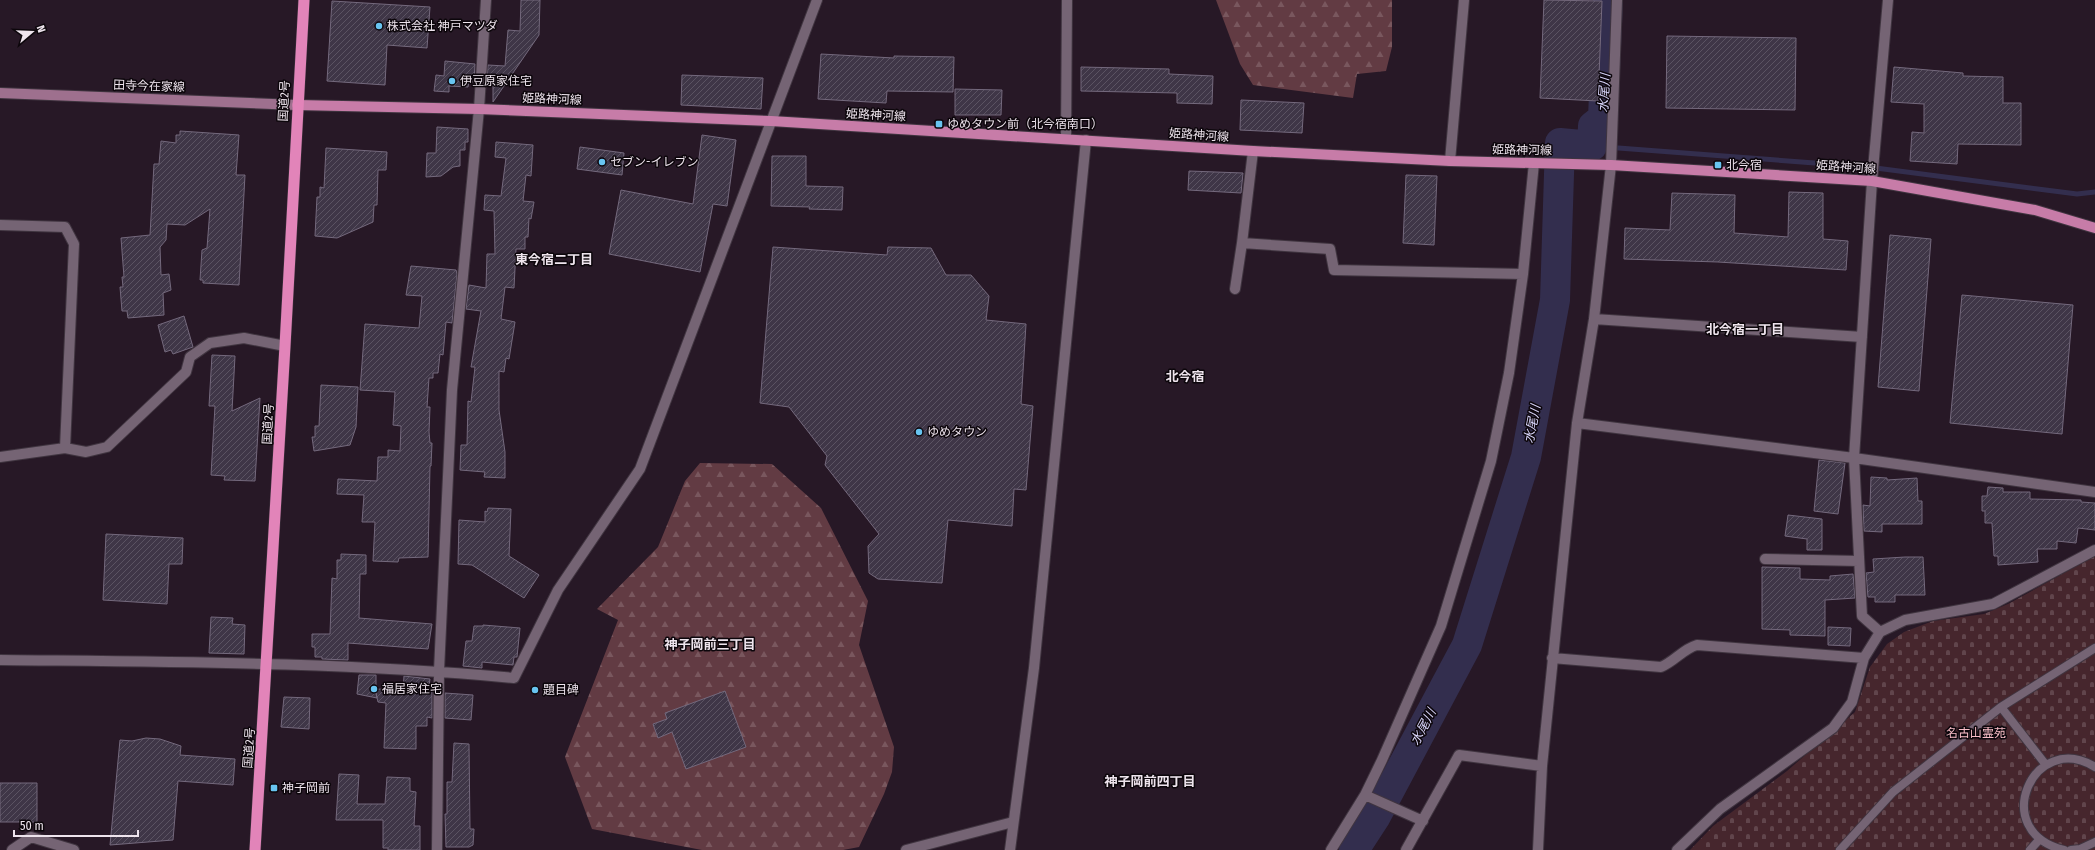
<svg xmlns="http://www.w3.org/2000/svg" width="2095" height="850" font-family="'Fira Sans Condensed','Noto Sans JP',sans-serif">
<defs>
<pattern id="forest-firs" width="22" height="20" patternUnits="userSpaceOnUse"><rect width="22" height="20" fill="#623b43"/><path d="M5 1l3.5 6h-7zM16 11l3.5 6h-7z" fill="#79575e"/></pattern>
<pattern id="cemetery-stones" width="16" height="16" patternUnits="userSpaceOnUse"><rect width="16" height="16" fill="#46262d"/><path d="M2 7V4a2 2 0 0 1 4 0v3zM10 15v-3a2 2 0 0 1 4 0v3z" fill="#61454c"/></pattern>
<pattern id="building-hatch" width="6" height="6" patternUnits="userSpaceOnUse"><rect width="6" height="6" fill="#3f3647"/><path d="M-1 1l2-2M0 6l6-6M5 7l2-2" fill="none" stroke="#5b5362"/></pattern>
</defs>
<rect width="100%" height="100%" fill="#271826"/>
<path fill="url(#forest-firs)" d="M 1216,0 L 1392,0 L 1392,47 L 1386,71 L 1357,74 L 1353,98 L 1253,85 L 1240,64 Z
M 700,463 L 772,464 L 821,508 L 868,601 L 859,645 L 894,747 L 892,772 L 884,794 L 859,847 L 843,850 L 702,850 L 592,829 L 565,757 L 618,620 L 597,609 L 658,547 L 685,481 Z"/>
<path fill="url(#cemetery-stones)" d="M 2095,556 L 2095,850 L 1690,850 L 1713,826 L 1787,771 L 1855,712 L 1870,667 L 1887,644 L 1904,632 L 1933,621 L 1984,614 L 2008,604 Z"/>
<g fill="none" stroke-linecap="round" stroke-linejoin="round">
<path stroke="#332e4e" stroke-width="5" d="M 1592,146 L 1868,167 L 2077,194 L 2095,192"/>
<path stroke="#332e4e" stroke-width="30" d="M 1354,850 L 1376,816 L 1467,645 L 1526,457 L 1555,300 L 1560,143 L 1592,146 L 1593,126 L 1603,118 L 1608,0"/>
</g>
<path fill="url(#building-hatch)" stroke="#74697d" d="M 521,0 L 540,0 L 539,35 L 493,102 L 493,82 L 487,82 L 488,65 L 505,66 L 508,30 L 520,31 Z
M 1544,0 L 1602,1 L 1598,101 L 1540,98 Z
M 332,1 L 430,7 L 427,48 L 387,45 L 385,85 L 327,81 Z
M 1667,36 L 1796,38 L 1795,110 L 1666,108 Z
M 821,54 L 894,58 L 894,56 L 954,57 L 953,92 L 887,91 L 886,103 L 818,99 Z
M 445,61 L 475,64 L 474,82 L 469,82 L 468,87 L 449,86 L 449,92 L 434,91 L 436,75 L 444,76 Z
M 1081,67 L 1169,69 L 1169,74 L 1213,76 L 1212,104 L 1177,103 L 1177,93 L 1081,91 Z
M 1894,67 L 1963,73 L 1963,76 L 2003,77 L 2003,103 L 2021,103 L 2021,145 L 1958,144 L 1957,164 L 1910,161 L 1912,132 L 1924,133 L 1924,104 L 1891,102 Z
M 682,75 L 763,78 L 761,109 L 681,105 Z
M 955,89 L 1002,90 L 1001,115 L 955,115 Z
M 1241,100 L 1304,103 L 1302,133 L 1240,130 Z
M 437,127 L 468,129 L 468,142 L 465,142 L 465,150 L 460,150 L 460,166 L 453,167 L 441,176 L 426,177 L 427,153 L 436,153 Z
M 180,131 L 239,135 L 236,175 L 245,175 L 239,285 L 203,283 L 203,280 L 200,280 L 202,250 L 207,248 L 210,209 L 185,225 L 167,224 L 166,240 L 160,247 L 161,275 L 169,274 L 171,290 L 163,293 L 164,315 L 128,318 L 127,311 L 122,311 L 120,287 L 123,287 L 122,277 L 124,277 L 121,238 L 150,235 L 154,164 L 159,164 L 161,141 L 176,143 L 176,135 L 180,135 Z
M 702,135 L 736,140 L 727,206 L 713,204 L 700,272 L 609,254 L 621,190 L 693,204 Z
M 496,142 L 533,145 L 531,176 L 526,175 L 523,201 L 534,202 L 531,219 L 529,218 L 528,237 L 525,237 L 525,249 L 516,249 L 514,288 L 505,287 L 501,319 L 515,322 L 509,359 L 506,358 L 504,372 L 499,371 L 499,410 L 505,452 L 505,478 L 484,477 L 485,472 L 460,470 L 461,445 L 467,445 L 468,401 L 471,402 L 475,367 L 471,367 L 481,311 L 466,309 L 469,285 L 486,288 L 487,254 L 495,254 L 494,211 L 484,210 L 485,195 L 501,196 L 506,158 L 495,157 Z
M 580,147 L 624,153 L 622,175 L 577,169 Z
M 326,148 L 387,152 L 386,170 L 378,170 L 377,205 L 374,205 L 373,222 L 337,238 L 315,236 L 317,197 L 320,197 L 320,187 L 324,188 Z
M 772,156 L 806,156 L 806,186 L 843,187 L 842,210 L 809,209 L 810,207 L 771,206 Z
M 1189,171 L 1243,173 L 1241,193 L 1188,190 Z
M 1406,175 L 1437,176 L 1434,245 L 1403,243 Z
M 1789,192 L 1823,193 L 1823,239 L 1848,241 L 1846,270 L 1718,262 L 1624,259 L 1625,228 L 1670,230 L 1672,193 L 1735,195 L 1734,233 L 1788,237 Z
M 1890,235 L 1931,239 L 1919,391 L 1878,387 Z
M 773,247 L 887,255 L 888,247 L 931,248 L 946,275 L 971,275 L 989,296 L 986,320 L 1026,324 L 1021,404 L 1033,406 L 1026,490 L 1014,489 L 1012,526 L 948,520 L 942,583 L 878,579 L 869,573 L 868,546 L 879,534 L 825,465 L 827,456 L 789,407 L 760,403 Z
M 411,266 L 456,270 L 457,274 L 452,323 L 446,322 L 443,355 L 440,354 L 438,373 L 433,373 L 433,378 L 429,378 L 427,407 L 430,407 L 429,432 L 430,443 L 432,443 L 431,466 L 430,466 L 428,557 L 399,558 L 398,562 L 373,561 L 375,522 L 362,522 L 364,495 L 337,494 L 338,479 L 377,481 L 378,457 L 388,457 L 388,450 L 400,451 L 401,426 L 393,425 L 395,392 L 360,390 L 365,324 L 419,328 L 422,296 L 406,295 Z
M 1962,295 L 2073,305 L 2062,434 L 1950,423 Z
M 184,316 L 193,347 L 173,354 L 171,350 L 165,352 L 158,325 Z
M 212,355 L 235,356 L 232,411 L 260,398 L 255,481 L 224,480 L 225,476 L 211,475 L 215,406 L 209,406 Z
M 321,385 L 358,387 L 356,427 L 350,445 L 314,451 L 312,437 L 315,437 L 315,426 L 319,426 Z
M 1819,460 L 1845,463 L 1838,514 L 1814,511 Z
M 1871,477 L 1887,478 L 1887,480 L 1917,478 L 1918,501 L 1922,501 L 1922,524 L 1882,524 L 1882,532 L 1864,531 L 1863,505 L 1870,506 Z
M 1988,487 L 2003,488 L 2003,492 L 2030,492 L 2030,499 L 2081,500 L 2081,502 L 2095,503 L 2095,530 L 2078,528 L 2076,543 L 2057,541 L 2057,549 L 2037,549 L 2038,562 L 1998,565 L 1998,556 L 1994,556 L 1992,523 L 1985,523 L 1985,511 L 1982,511 L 1982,496 L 1987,496 Z
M 488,508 L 511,509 L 509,556 L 539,575 L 524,598 L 472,565 L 458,564 L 459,520 L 485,522 L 485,511 L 487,512 Z
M 1788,515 L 1822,519 L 1822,550 L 1807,550 L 1807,539 L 1785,536 Z
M 106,534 L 183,538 L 182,564 L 169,564 L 167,604 L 103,600 Z
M 341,554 L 366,555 L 366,574 L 360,574 L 359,618 L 432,624 L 428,649 L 348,643 L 348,660 L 322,659 L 322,657 L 315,657 L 315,647 L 312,647 L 312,634 L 330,634 L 332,578 L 337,579 L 337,560 L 341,560 Z
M 1905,557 L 1923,557 L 1925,595 L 1895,595 L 1895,602 L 1875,602 L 1875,597 L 1868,597 L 1866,573 L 1874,572 L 1873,559 Z
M 1762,567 L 1800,568 L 1800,579 L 1830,580 L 1830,576 L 1853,574 L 1855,598 L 1825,600 L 1825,636 L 1790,635 L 1790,630 L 1762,629 Z
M 211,617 L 233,618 L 232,624 L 245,625 L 244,654 L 209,653 Z
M 483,625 L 520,628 L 517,657 L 514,657 L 513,665 L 482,662 L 482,668 L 463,666 L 466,641 L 472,641 L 474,626 L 483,626 Z
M 1828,627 L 1851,628 L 1850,646 L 1828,645 Z
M 359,675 L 376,675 L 376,689 L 403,690 L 404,676 L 430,679 L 428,692 L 432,692 L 432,718 L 427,717 L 427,726 L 416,726 L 416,749 L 384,748 L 386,703 L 378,702 L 376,693 L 377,698 L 357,694 Z
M 725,691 L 746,747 L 686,769 L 672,732 L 658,738 L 653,724 L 667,719 L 665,713 Z
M 445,693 L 473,695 L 471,720 L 445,718 Z
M 284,697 L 310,698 L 309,729 L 281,727 Z
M 146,738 L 160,739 L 181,746 L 180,755 L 235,759 L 233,785 L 178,781 L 173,840 L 110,845 L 120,740 L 132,741 Z
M 454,743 L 469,744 L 470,829 L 474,829 L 473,845 L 469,847 L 446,847 L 445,814 L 447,814 L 447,782 L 452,782 Z
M 339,774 L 359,775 L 357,804 L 385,804 L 387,777 L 410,778 L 410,791 L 416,792 L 414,826 L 420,826 L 420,850 L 388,850 L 388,848 L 383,848 L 383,820 L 336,820 Z
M 0,783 L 37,783 L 37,822 L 0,822 Z"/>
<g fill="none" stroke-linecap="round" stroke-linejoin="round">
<defs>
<path id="service" d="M 2001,707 L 2046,765
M 1840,850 L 1893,792 L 2001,707 L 2095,648
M 2030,850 L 2039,840
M 2064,850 C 1988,832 2033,729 2095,767
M 2071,850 L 2080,849 L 2095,842"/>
<path id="minor" d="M 1066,139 L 1067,0
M 1253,151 L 1242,243 L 1330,249 L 1334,270 L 1523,274
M 0,225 L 65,227 L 74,244 L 65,448
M 1235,289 L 1242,243
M 1594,319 L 1862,337
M 1577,423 L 1854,458 L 2095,492
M 0,457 L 65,448 L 86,452 L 107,447 L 186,372 L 190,357 L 210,343 L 244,338 L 285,346
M 1765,559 L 1859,561
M 1880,632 L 1862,616 L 1854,458 L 1872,181 L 1888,0
M 1552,658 L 1661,667 C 1675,661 1683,649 1697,645 L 1864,658
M 0,660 C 172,662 343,662 514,678 L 558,590 L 640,469 L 817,0
M 1365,795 L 1423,821
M 12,850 L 31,837 L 74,850
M 437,850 L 439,671 L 452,390 L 479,109 L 486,0
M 906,850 L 1013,822
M 1331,850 L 1365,795 L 1382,760 L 1441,626 L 1491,461 L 1509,373 L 1523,274 L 1534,163
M 1406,850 L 1459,755 L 1542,766
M 1538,850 L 1542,766 L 1577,423 L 1594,319 L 1611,165 L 1617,0
M 1677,850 L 1720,809 L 1833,728 L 1852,702 L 1864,658 L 1880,632 L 1905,620 L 1993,604 L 2095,550"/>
<path id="tertiary" d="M 1450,161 L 1464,0
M 1010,850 L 1034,668 L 1086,140"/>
<path id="secondary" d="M 0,93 L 297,105"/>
<path id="primary" d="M 297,105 L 479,109 L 771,121 L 1253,151 L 1450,161 L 1611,165 L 1872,181 L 2035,210 L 2095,228"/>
<path id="trunk" d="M 255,850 L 285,346 L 304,0"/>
</defs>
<use href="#service" stroke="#403540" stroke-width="10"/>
<use href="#minor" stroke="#403540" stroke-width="12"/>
<use href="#tertiary" stroke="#403540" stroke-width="12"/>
<use href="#secondary" stroke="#403540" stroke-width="12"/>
<use href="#primary" stroke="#403540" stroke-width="12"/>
<use href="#trunk" stroke="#403540" stroke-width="12"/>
<use href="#service" stroke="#756474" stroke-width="8"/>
<use href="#minor" stroke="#756474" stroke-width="10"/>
<use href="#tertiary" stroke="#756474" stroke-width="10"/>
<use href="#secondary" stroke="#9e708e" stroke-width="10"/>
<use href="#primary" stroke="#c77ca8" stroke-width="10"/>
<use href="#trunk" stroke="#e284b9" stroke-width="11"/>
</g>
<g fill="#68c4f0" stroke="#0c060b" stroke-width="1.5">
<circle cx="379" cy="26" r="4"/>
<circle cx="452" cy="81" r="4"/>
<rect x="935" y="120" width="8" height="8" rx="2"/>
<circle cx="602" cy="162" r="4"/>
<rect x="1714" y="161" width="8" height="8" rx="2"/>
<circle cx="919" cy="432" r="4"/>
<circle cx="374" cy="689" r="4"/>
<circle cx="535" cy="690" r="4"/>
<rect x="270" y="784" width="8" height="8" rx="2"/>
</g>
<g text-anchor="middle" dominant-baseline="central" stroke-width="3" stroke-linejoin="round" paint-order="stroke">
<g font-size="12" fill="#eee4ed" stroke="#0c060b" text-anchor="start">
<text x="387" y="26">株式会社 神戸マツダ</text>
<text x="460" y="81">伊豆原家住宅</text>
<text x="947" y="124">ゆめタウン前（北今宿南口）</text>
<text x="610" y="162">セブン-イレブン</text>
<text x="1726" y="165">北今宿</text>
<text x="927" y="432">ゆめタウン</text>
<text x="382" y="689">福居家住宅</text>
<text x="543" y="690">題目碑</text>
<text x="282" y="788">神子岡前</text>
</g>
<g font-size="12" fill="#eee4ed" stroke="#0c060b">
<text transform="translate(149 86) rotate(2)">田寺今在家線</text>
<text transform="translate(552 99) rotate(2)">姫路神河線</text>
<text transform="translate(284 101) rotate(-87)">国道2号</text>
<text transform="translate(876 115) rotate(3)">姫路神河線</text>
<text transform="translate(1199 135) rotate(4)">姫路神河線</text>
<text transform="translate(1522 150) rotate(1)">姫路神河線</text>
<text transform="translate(1846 167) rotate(4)">姫路神河線</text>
<text transform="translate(268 424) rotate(-87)">国道2号</text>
<text transform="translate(249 748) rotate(-86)">国道2号</text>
</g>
<g font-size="12" fill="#f8bdc7" stroke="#0c060b">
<text x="1976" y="733">名古山霊苑</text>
</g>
<g font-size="13" font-style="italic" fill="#d8d5fa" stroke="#0c060b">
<text transform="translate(1604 93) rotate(-86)">水尾川</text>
<text transform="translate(1532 424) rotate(-79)">水尾川</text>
<text transform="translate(1423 727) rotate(-62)">水尾川</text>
</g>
<g font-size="13" font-weight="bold" fill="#eee4ed" stroke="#0c060b">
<text x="554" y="259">東今宿二丁目</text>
<text x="1745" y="329">北今宿一丁目</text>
<text x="1185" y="376">北今宿</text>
<text x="710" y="644">神子岡前三丁目</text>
<text x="1150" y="781">神子岡前四丁目</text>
</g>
</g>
<g transform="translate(32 32) rotate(71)" stroke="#0c060b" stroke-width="3" paint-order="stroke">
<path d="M0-3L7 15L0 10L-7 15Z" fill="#eee4ed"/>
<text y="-6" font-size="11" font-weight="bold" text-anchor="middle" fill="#eee4ed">N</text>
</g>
<path d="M14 830v6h124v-6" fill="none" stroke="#eee4ed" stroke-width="2"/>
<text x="20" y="830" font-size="12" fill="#eee4ed" stroke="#0c060b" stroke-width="3" paint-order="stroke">50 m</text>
</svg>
